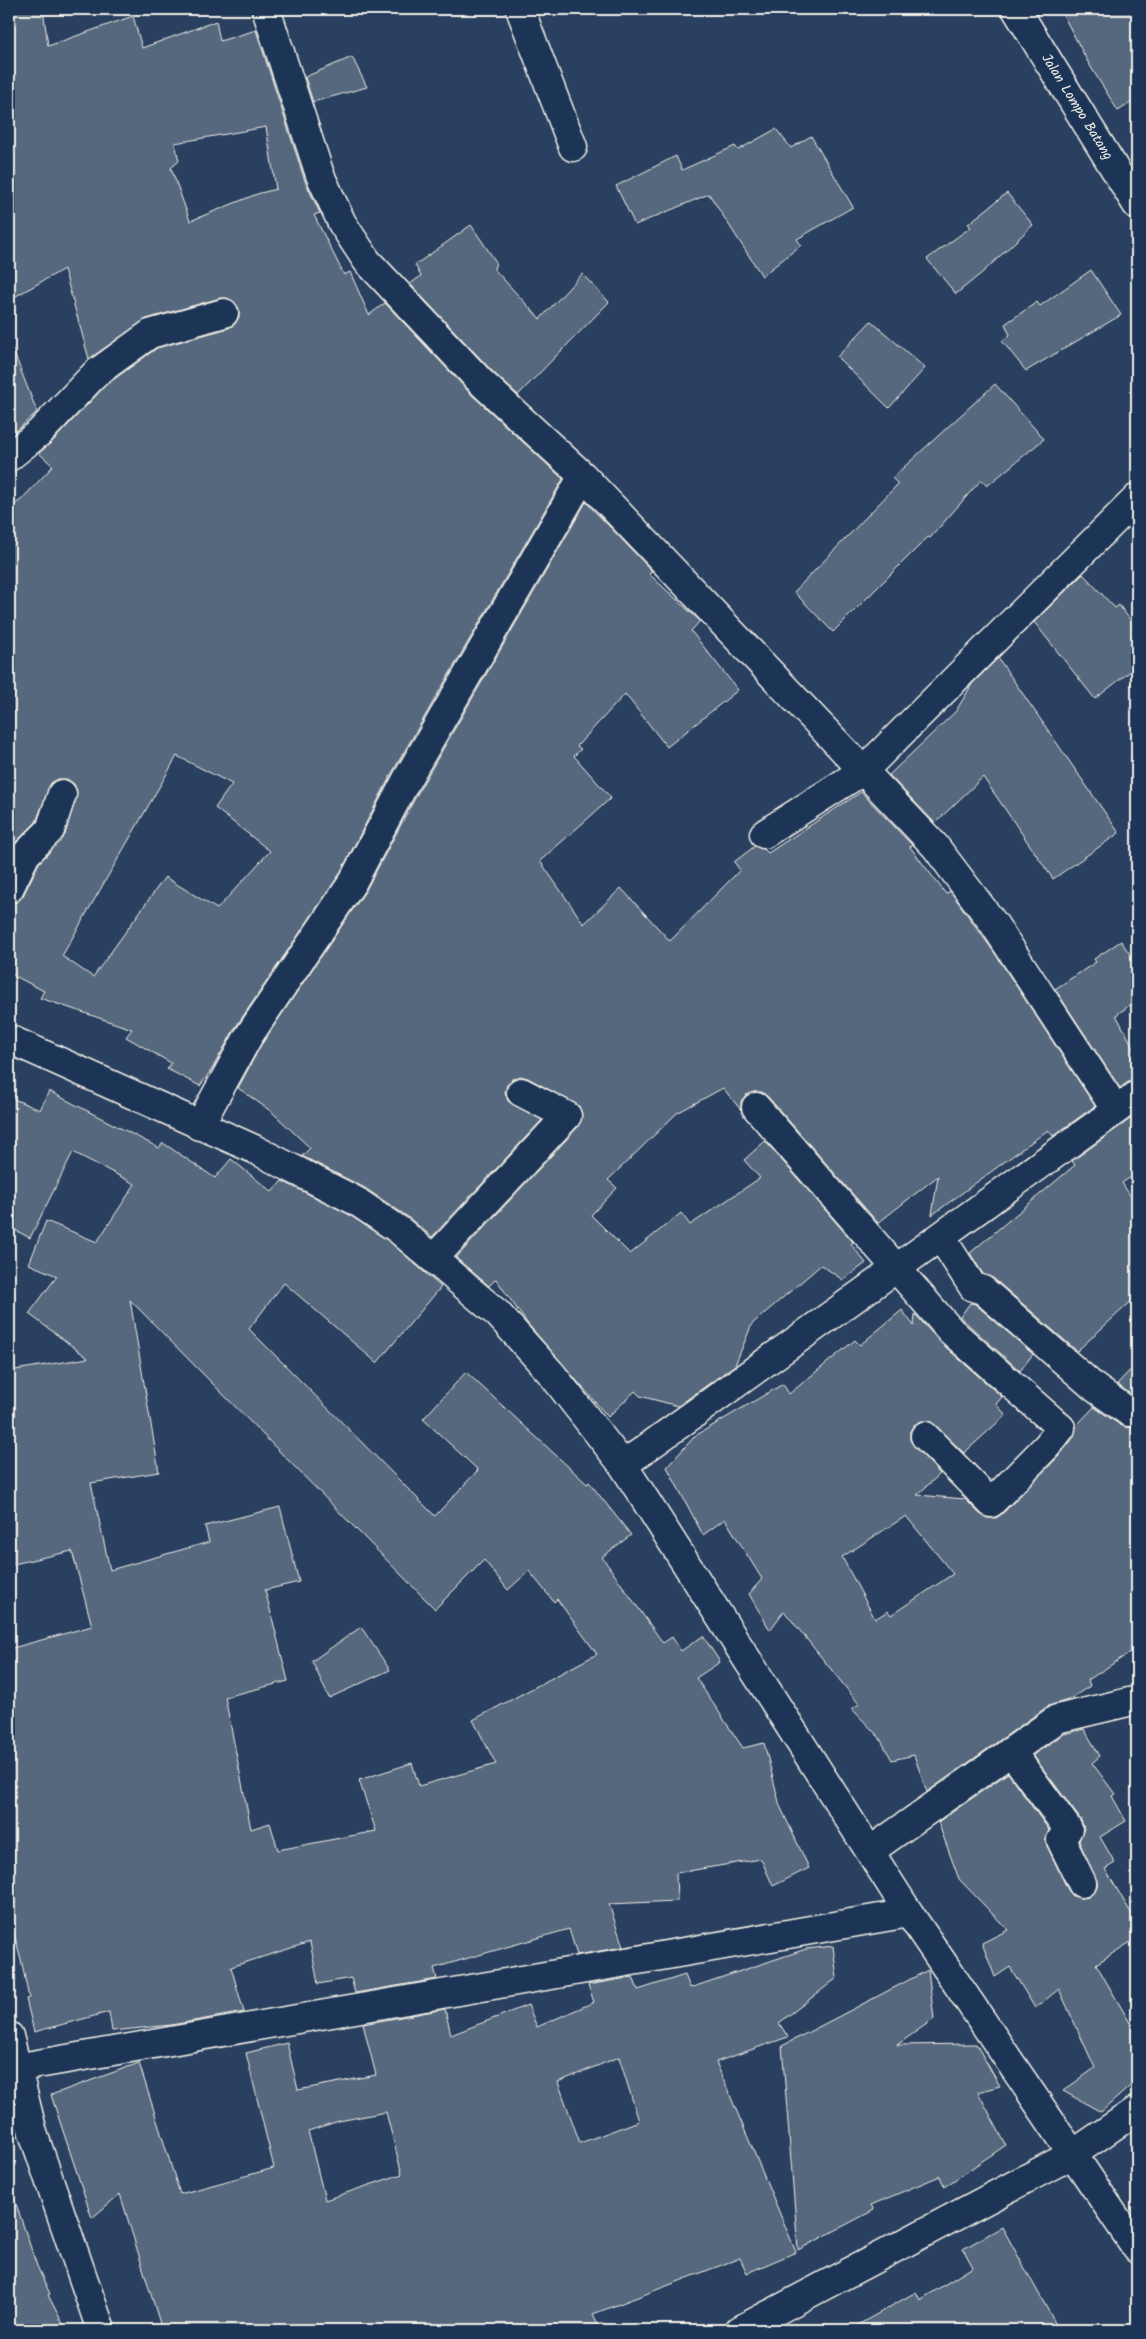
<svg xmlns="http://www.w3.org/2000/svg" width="1146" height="2339" font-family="Kalam,sans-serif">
<rect width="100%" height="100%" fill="#2a4060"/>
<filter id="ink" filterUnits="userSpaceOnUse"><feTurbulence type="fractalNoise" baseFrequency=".02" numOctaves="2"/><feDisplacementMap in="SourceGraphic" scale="10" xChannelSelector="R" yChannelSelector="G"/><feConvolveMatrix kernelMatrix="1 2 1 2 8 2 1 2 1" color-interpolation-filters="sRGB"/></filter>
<g filter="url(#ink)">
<path fill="#56677d" stroke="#f4f1e8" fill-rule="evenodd" d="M 9,9 L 43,9 L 48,46 L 133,16 L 142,48 L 216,21 L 220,41 L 256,30 L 305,181 L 320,213 L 314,215 L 344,275 L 350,272 L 369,315 L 385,303 L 471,394 L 563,479 L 393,771 L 339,875 L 235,1028 L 212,1069 L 200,1086 L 167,1069 L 171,1063 L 126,1037 L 132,1029 L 40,998 L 44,991 L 9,973 L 9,904 L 17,902 L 23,896 L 39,863 L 65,835 L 77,791 L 74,784 L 67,779 L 58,779 L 51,783 L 36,822 L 15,843 L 9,854 L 9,508 L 21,500 L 53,466 L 39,453 L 51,443 L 106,385 L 157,348 L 229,328 L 235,324 L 239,317 L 239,309 L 234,302 L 227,298 L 220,298 L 146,319 L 89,359 L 64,269 L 9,300 ZM 266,127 L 276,189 L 257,194 L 190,221 L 171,168 L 179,161 L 175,143 ZM 177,756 L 232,784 L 215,808 L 270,851 L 217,909 L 165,877 L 93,977 L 62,956 Z
M 1060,9 L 1137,9 L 1137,99 L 1118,111 L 1089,64 Z
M 352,57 L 367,87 L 313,102 L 305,77 Z
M 776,129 L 791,148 L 811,136 L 853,207 L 797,239 L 801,245 L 762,276 L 709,194 L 635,225 L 616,186 L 676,156 L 682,170 L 735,146 L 738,150 Z
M 1007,193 L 1033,225 L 983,272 L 956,294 L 927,259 L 971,227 L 968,224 Z
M 471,225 L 496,262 L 494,269 L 540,319 L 582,274 L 609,302 L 518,395 L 493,372 L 410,284 L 421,276 L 415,265 Z
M 1091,270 L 1121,315 L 1026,371 L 1002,341 L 1010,335 L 1005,324 L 1037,302 L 1040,306 Z
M 871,321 L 925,368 L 889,408 L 837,357 Z
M 11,345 L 37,412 L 15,432 L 9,427 L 9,346 Z
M 995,384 L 1044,439 L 987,486 L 981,480 L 930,538 L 928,537 L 833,632 L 794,592 L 898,484 L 892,478 Z
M 586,502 L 652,571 L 649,574 L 700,621 L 691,631 L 738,690 L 667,747 L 625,694 L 577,746 L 581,749 L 574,756 L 611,798 L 540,861 L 584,924 L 621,888 L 670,941 L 740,870 L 734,862 L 755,846 L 765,850 L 768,853 L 861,792 L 912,845 L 910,847 L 946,894 L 950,891 L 961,906 L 994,952 L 1095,1106 L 1053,1136 L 1048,1130 L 932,1215 L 938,1176 L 878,1223 L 768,1097 L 762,1092 L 754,1092 L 746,1095 L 741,1101 L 741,1110 L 723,1088 L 677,1113 L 608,1180 L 617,1188 L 591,1215 L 630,1254 L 681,1213 L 690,1225 L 760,1178 L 744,1160 L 765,1141 L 853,1242 L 851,1244 L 866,1263 L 843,1280 L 821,1265 L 752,1324 L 735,1365 L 678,1406 L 640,1396 L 635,1391 L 608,1417 L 527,1323 L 496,1279 L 489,1286 L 456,1258 L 578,1127 L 582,1114 L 579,1106 L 528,1078 L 520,1076 L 512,1079 L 507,1085 L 505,1092 L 508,1101 L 542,1120 L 432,1237 L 408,1217 L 365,1188 L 302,1156 L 310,1148 L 272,1112 L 238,1088 L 261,1045 L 366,890 L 421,787 Z
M 1083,574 L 1115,608 L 1119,605 L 1137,629 L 1137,666 L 1095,699 L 1034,622 Z
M 998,658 L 1119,833 L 1053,879 L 983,777 L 935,823 L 889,775 L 956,711 L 972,684 Z
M 1121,941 L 1137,965 L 1137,1000 L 1116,1015 L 1137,1054 L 1137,1080 L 1128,1082 L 1120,1088 L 1055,989 L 1096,962 L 1094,959 Z
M 49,1091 L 159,1148 L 163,1143 L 215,1178 L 231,1159 L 272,1192 L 282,1181 L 348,1214 L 390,1242 L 441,1287 L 377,1363 L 284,1283 L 249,1329 L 435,1516 L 478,1470 L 423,1419 L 466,1372 L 587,1484 L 589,1482 L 631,1535 L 602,1557 L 663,1643 L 672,1637 L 681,1651 L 703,1636 L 720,1662 L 696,1678 L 743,1748 L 764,1743 L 780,1806 L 809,1868 L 773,1886 L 761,1859 L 676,1873 L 677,1901 L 609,1904 L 623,1947 L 577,1955 L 569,1929 L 434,1968 L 437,1979 L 355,1993 L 351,1978 L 318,1984 L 310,1942 L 231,1967 L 244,2012 L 171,2025 L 112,2031 L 109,2012 L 34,2032 L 26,1999 L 29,1998 L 21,1959 L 9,1916 L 9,1649 L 92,1626 L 72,1551 L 9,1565 L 9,1371 L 88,1358 L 29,1314 L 57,1276 L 29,1264 L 46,1221 L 97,1242 L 135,1184 L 73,1152 L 30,1238 L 9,1227 L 9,1097 L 40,1110 ZM 130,1300 L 435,1609 L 484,1560 L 508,1590 L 529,1571 L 554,1602 L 557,1599 L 597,1654 L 473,1720 L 496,1764 L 419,1786 L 412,1763 L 359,1780 L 376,1831 L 278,1850 L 270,1823 L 251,1829 L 225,1697 L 288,1681 L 265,1590 L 299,1582 L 280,1507 L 205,1526 L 209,1542 L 110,1570 L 91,1483 L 159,1472 Z
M 1137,1114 L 1137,1173 L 1122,1183 L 1137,1206 L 1137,1296 L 1077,1351 L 993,1278 L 983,1274 L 970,1253 L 1075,1165 L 1072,1161 Z
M 970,1303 L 975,1304 L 1033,1354 L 1020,1371 L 960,1317 Z
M 902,1310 L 914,1326 L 915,1314 L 941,1343 L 1002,1397 L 996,1404 L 1006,1415 L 964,1453 L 930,1421 L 922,1421 L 914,1425 L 910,1431 L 910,1440 L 940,1474 L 917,1495 L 965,1499 L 980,1514 L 987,1518 L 996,1518 L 1002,1514 L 1058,1457 L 1074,1437 L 1076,1426 L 1094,1407 L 1120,1425 L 1128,1428 L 1137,1425 L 1137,1648 L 1088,1680 L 1090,1686 L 1068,1700 L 1048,1706 L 927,1792 L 914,1755 L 892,1760 L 879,1737 L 852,1709 L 859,1704 L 784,1611 L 770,1630 L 749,1594 L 762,1579 L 725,1519 L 703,1535 L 667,1467 L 695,1436 L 783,1384 L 789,1394 L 855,1340 L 860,1345 ZM 906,1516 L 953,1574 L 891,1615 L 888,1611 L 875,1619 L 842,1557 Z
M 1137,1363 L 1137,1399 L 1117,1384 Z
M 361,1627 L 390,1670 L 329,1698 L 312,1661 Z
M 1084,1729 L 1100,1756 L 1092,1763 L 1115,1794 L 1112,1796 L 1126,1821 L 1100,1837 L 1115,1863 L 1105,1869 L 1137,1923 L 1137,1938 L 1096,1964 L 1137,2035 L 1137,2080 L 1101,2112 L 1063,2091 L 1095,2068 L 1059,1989 L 1035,2008 L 1010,1967 L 995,1977 L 982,1943 L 1008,1930 L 959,1879 L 938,1822 L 1008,1773 L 1049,1830 L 1045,1839 L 1047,1846 L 1068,1890 L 1073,1896 L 1080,1898 L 1089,1897 L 1095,1891 L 1098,1884 L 1079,1841 L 1084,1829 L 1081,1820 L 1033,1755 L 1064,1734 Z
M 833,1946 L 837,1978 L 779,2023 L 788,2037 L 716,2062 L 796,2252 L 747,2273 L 740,2258 L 593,2314 L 601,2330 L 162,2330 L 120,2194 L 92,2218 L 51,2095 L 139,2063 L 180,2194 L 274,2168 L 246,2053 L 287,2043 L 298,2090 L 376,2075 L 363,2024 L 445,2009 L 451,2035 L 528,2005 L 537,2027 L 594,2002 L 588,1985 L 633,1977 L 638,1990 L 685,1975 L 690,1988 L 806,1949 ZM 619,2057 L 639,2121 L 580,2143 L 558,2082 ZM 386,2112 L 402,2174 L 325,2200 L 308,2131 L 339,2121 Z
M 928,1970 L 934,2019 L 897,2045 L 976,2044 L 1000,2086 L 978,2092 L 1006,2145 L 944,2187 L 940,2176 L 871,2205 L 874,2210 L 798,2250 L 782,2046 Z
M 14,2198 L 37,2266 L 50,2294 L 48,2295 L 66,2330 L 9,2330 L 9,2199 Z
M 1002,2227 L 1059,2330 L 849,2330 L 916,2292 L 920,2300 L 973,2267 L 963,2249 Z"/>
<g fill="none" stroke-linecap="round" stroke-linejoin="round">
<defs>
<path id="street" d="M 266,9 L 320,175 L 342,223 L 367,261 L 482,383 L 583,476 L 935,846 L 994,924 L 1116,1110
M 520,9 L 573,147
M 1016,9 L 1137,205
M 9,457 L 40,432 L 96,373 L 150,334 L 224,313
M 764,834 L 864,770 L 1137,498
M 9,889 L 26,854 L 50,830 L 62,794
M 756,1107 L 951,1331 L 1061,1428 L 1047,1446 L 991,1503 L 925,1436
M 199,1126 L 248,1037 L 352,883 L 407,779 L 583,476
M 941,1237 L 973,1287 L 983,1290 L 1095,1388 L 1129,1412
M 434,1258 L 567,1116 L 521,1092
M 623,1465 L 1137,1095
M 1011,1751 L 1068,1829 L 1061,1840 L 1082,1883
M 870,1851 L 1057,1719 L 1137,1700
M 9,2036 L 33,2133 L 101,2330
M 9,2069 L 909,1913
M 740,2330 L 1073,2154 L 1137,2110"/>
<path id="highway" d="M 9,1039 L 254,1149 L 356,1201 L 399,1230 L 498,1314 L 551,1373 L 623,1465 L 909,1913 L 1137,2249"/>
</defs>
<use href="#street" stroke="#f4f1e8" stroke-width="31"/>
<use href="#highway" stroke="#f4f1e8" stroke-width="31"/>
<use href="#street" stroke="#1d3557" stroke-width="28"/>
<use href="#highway" stroke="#1d3557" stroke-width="28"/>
</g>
</g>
<g text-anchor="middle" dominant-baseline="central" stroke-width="5" stroke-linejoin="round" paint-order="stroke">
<g font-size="14" fill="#f4f1e8" stroke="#1d3557">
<text transform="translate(1077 107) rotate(58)">Jalan Lompo Batang</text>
</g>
</g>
<rect width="1146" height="2339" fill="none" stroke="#1d3557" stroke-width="30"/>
<rect x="15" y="15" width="1116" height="2309" fill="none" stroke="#f4f1e8" stroke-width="2" filter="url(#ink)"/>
</svg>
